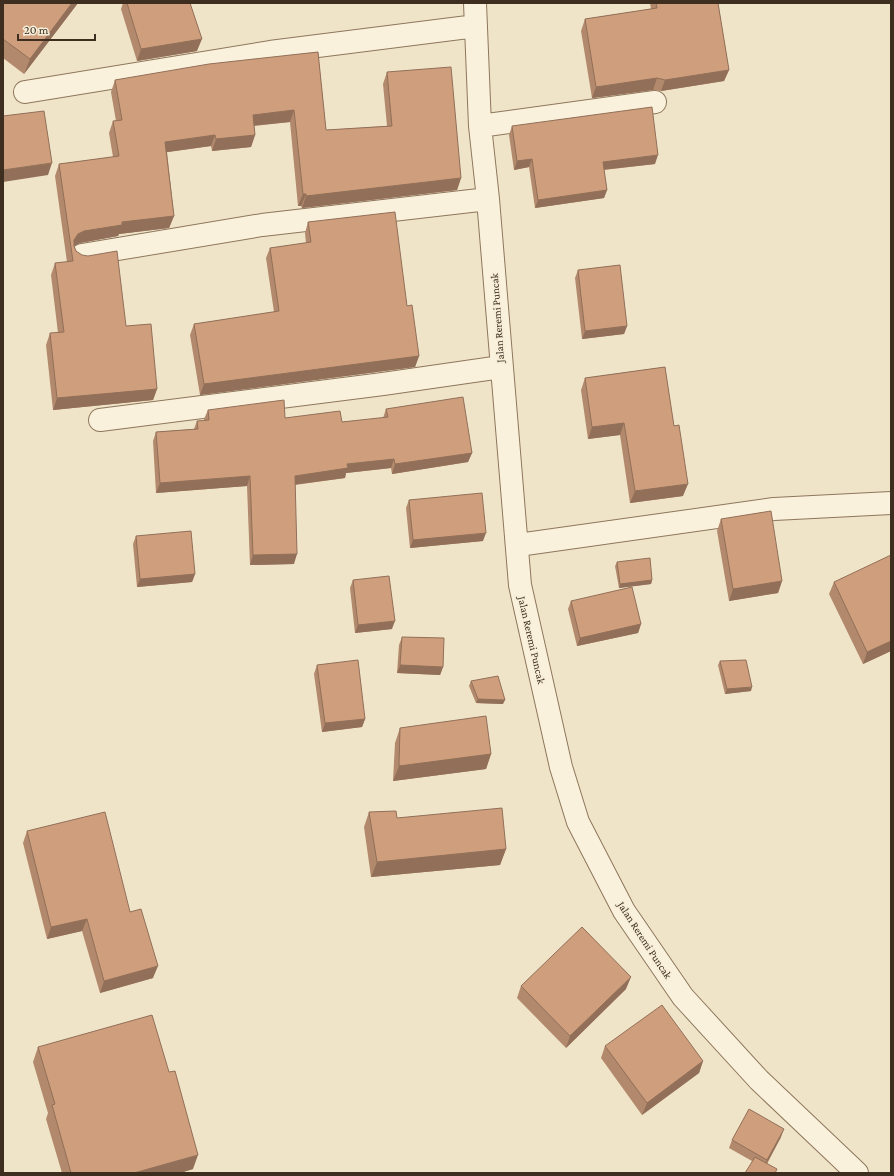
<svg xmlns="http://www.w3.org/2000/svg" width="894" height="1176" font-family="'Crimson Pro',serif">
<rect width="100%" height="100%" fill="#f0e4c8"/>
<g fill="none" stroke-linecap="round" stroke-linejoin="round">
<defs>
<path id="minor" d="M 475,3 L 480,126 L 488,199 L 520,585 L 561,767 L 578,822 L 624,911 L 683,997 L 759,1080 L 857,1173
M 25,92 L 270,52 L 476,26
M 480,126 L 655,102
M 82,255 L 262,225 L 488,199
M 100,420 L 383,384 L 501,367
M 518,545 L 774,509 L 891,503"/>
</defs>
<use href="#minor" stroke="#8d765c" stroke-width="24"/>
<use href="#minor" stroke="#faf1dc" stroke-width="22"/>
</g>
<path fill="#b2896c" d="M 3,3 L 78,3 L 24,74 L 3,58 Z
M 123,3 L 190,3 L 197,51 L 137,61 L 121,9 Z
M 650,3 L 718,3 L 729,70 L 724,81 L 661,91 L 653,90 L 592,98 L 581,31 L 585,19 L 651,9 Z
M 318,52 L 326,130 L 387,126 L 383,84 L 387,72 L 461,178 L 457,190 L 302,208 L 301,206 L 298,206 L 290,122 L 254,126 L 255,135 L 251,147 L 212,151 L 211,146 L 167,152 L 174,216 L 169,228 L 119,234 L 118,236 L 80,243 L 74,246 L 76,251 L 126,326 L 157,389 L 153,400 L 53,410 L 46,345 L 50,333 L 58,333 L 51,275 L 55,263 L 67,262 L 55,176 L 59,164 L 113,157 L 109,133 L 113,121 L 116,121 L 111,92 L 115,80 Z
M 512,126 L 655,164 L 604,170 L 607,190 L 604,198 L 535,208 L 529,167 L 514,170 L 509,135 Z
M 308,222 L 407,306 L 419,356 L 415,367 L 200,395 L 190,335 L 194,324 L 274,312 L 266,258 L 270,248 L 306,243 L 305,233 Z
M 578,270 L 627,326 L 624,334 L 582,339 L 575,278 Z
M 665,367 L 683,496 L 630,503 L 620,435 L 588,439 L 581,390 L 585,378 Z
M 386,409 L 472,453 L 468,462 L 392,474 L 391,468 L 346,473 L 345,478 L 295,485 L 294,564 L 250,565 L 247,486 L 156,493 L 153,441 L 156,432 L 194,429 L 197,421 L 204,421 L 204,419 L 208,410 L 285,418 L 342,422 L 383,418 Z
M 409,500 L 483,541 L 410,548 L 406,508 Z
M 721,519 L 782,581 L 778,593 L 729,601 L 717,531 Z
M 136,536 L 195,574 L 192,582 L 137,587 L 133,544 Z
M 617,562 L 652,580 L 651,584 L 619,588 L 615,566 Z
M 353,580 L 392,629 L 355,633 L 350,588 Z
M 834,582 L 891,651 L 863,664 L 829,594 Z
M 571,601 L 641,624 L 638,633 L 577,646 L 568,609 Z
M 402,637 L 443,667 L 440,675 L 397,673 L 399,645 Z
M 720,661 L 751,691 L 725,694 L 718,665 Z
M 317,665 L 365,719 L 362,727 L 322,732 L 314,674 Z
M 471,681 L 503,704 L 476,703 L 469,686 Z
M 400,728 L 491,754 L 486,769 L 393,781 L 395,743 Z
M 369,812 L 397,818 L 506,849 L 500,865 L 371,877 L 364,827 Z
M 27,831 L 130,912 L 153,978 L 100,993 L 82,931 L 47,939 L 23,843 Z
M 521,986 L 626,989 L 566,1048 L 517,998 Z
M 605,1046 L 703,1061 L 699,1073 L 642,1115 L 601,1058 Z
M 38,1047 L 193,1169 L 180,1173 L 62,1173 L 46,1119 L 48,1113 L 33,1062 Z
M 781,1137 L 767,1164 L 752,1161 L 729,1148 L 732,1140 Z"/>
<path fill="#916f58" d="M 72,3 L 78,3 L 24,74 L 30,59 Z
M 202,39 L 197,51 L 137,61 L 141,49 Z
M 729,70 L 724,81 L 661,91 L 665,80 Z
M 657,78 L 653,90 L 592,98 L 596,87 Z
M 294,110 L 290,122 L 249,126 L 253,115 Z
M 215,135 L 211,146 L 161,153 L 165,142 Z
M 255,135 L 251,147 L 212,151 L 216,139 Z
M 658,155 L 655,164 L 600,170 L 603,162 Z
M 532,159 L 529,167 L 514,170 L 517,161 Z
M 52,163 L 48,175 L 3,182 L 3,170 Z
M 461,178 L 457,190 L 302,208 L 306,196 Z
M 607,190 L 604,198 L 535,208 L 538,200 Z
M 303,194 L 306,194 L 301,206 L 298,206 Z
M 174,216 L 169,228 L 119,234 L 118,236 L 80,243 L 74,246 L 74,240 L 78,234 L 84,231 L 122,222 Z
M 627,326 L 624,334 L 582,339 L 585,331 Z
M 419,356 L 415,367 L 200,395 L 204,384 Z
M 157,389 L 153,400 L 53,410 L 57,398 Z
M 624,423 L 620,435 L 588,439 L 592,427 Z
M 472,453 L 468,462 L 392,474 L 395,464 Z
M 394,459 L 391,468 L 346,473 L 345,478 L 291,485 L 295,476 L 347,464 Z
M 250,476 L 247,486 L 156,493 L 160,483 Z
M 688,484 L 683,496 L 630,503 L 635,491 Z
M 486,533 L 483,541 L 410,548 L 413,540 Z
M 297,554 L 294,564 L 250,565 L 253,555 Z
M 195,574 L 192,582 L 137,587 L 140,579 Z
M 652,580 L 651,584 L 619,588 L 620,584 Z
M 782,581 L 778,593 L 729,601 L 733,589 Z
M 395,621 L 392,629 L 355,633 L 358,625 Z
M 641,624 L 638,633 L 577,646 L 580,638 Z
M 891,641 L 891,651 L 863,664 L 867,652 Z
M 400,665 L 443,667 L 440,675 L 397,673 Z
M 752,687 L 751,691 L 725,694 L 727,689 Z
M 478,699 L 505,700 L 503,704 L 476,703 Z
M 365,719 L 362,727 L 322,732 L 325,723 Z
M 491,754 L 486,769 L 393,781 L 399,766 Z
M 506,849 L 500,865 L 371,877 L 377,862 Z
M 87,919 L 82,931 L 47,939 L 51,927 Z
M 158,966 L 153,978 L 100,993 L 104,981 Z
M 631,977 L 626,989 L 566,1048 L 570,1036 Z
M 703,1061 L 699,1073 L 642,1115 L 647,1103 Z
M 784,1129 L 781,1137 L 764,1168 L 767,1160 Z
M 198,1155 L 193,1169 L 180,1173 L 134,1173 Z"/>
<path fill="#cf9f7d" stroke="#916f58" d="M 3,3 L 72,3 L 30,59 L 3,39 Z
M 127,3 L 190,3 L 202,39 L 141,49 Z
M 656,3 L 718,3 L 729,70 L 665,80 L 657,78 L 596,87 L 585,19 L 657,8 Z
M 318,52 L 326,130 L 392,126 L 387,72 L 451,67 L 461,178 L 306,196 L 306,194 L 303,194 L 294,110 L 253,115 L 255,135 L 216,139 L 215,135 L 165,142 L 174,216 L 122,222 L 122,225 L 84,231 L 78,234 L 74,240 L 74,246 L 76,251 L 82,255 L 88,256 L 117,251 L 126,326 L 151,324 L 157,389 L 57,398 L 50,333 L 64,332 L 55,263 L 73,261 L 59,164 L 119,156 L 113,121 L 122,120 L 115,80 L 209,64 Z
M 652,107 L 658,155 L 603,162 L 607,190 L 538,200 L 532,159 L 517,161 L 512,126 Z
M 44,111 L 52,163 L 3,170 L 3,116 Z
M 395,212 L 407,306 L 412,305 L 419,356 L 204,384 L 194,324 L 279,311 L 270,248 L 311,242 L 308,222 Z
M 620,265 L 627,326 L 585,331 L 578,270 Z
M 665,367 L 674,426 L 679,425 L 688,484 L 635,491 L 624,423 L 592,427 L 585,378 Z
M 463,397 L 472,453 L 395,464 L 394,459 L 347,464 L 348,468 L 295,476 L 297,554 L 253,555 L 250,476 L 160,483 L 156,432 L 198,429 L 197,421 L 209,420 L 208,410 L 284,400 L 285,418 L 340,411 L 342,422 L 388,417 L 386,409 Z
M 482,493 L 486,533 L 413,540 L 409,500 Z
M 771,511 L 782,581 L 733,589 L 721,519 Z
M 191,531 L 195,574 L 140,579 L 136,536 Z
M 891,555 L 891,641 L 867,652 L 834,582 Z
M 650,558 L 652,580 L 620,584 L 617,562 Z
M 389,576 L 395,621 L 358,625 L 353,580 Z
M 632,587 L 641,624 L 580,638 L 571,601 Z
M 402,637 L 444,638 L 443,667 L 400,665 Z
M 358,660 L 365,719 L 325,723 L 317,665 Z
M 746,660 L 752,687 L 727,689 L 720,661 Z
M 498,676 L 505,700 L 478,699 L 471,681 Z
M 486,716 L 491,754 L 399,766 L 400,728 Z
M 502,808 L 506,849 L 377,862 L 369,812 L 396,811 L 397,818 Z
M 105,812 L 130,912 L 141,909 L 158,966 L 104,981 L 87,919 L 51,927 L 27,831 Z
M 582,927 L 631,977 L 570,1036 L 521,986 Z
M 662,1005 L 703,1061 L 647,1103 L 605,1046 Z
M 152,1015 L 169,1072 L 175,1071 L 198,1155 L 134,1173 L 71,1173 L 52,1105 L 55,1104 L 38,1047 Z
M 749,1109 L 784,1129 L 767,1160 L 732,1140 Z
M 755,1157 L 777,1169 L 775,1173 L 745,1173 Z"/>
<g text-anchor="middle" dominant-baseline="central" stroke-width="3.5" stroke-linejoin="round" paint-order="stroke">
<g font-size="11" fill="#3d2e20" stroke="#f7eed8">
<text transform="translate(497 318) rotate(-94)">Jalan Reremi Puncak</text>
<text transform="translate(532 640) rotate(77)">Jalan Reremi Puncak</text>
<text transform="translate(645 940) rotate(57)">Jalan Reremi Puncak</text>
</g>
</g>
<rect width="894" height="1176" fill="none" stroke="#3d2e20" stroke-width="8"/>
<path d="M18 34v6h77v-6" fill="none" stroke="#3d2e20" stroke-width="2"/>
<text x="24" y="34" font-size="12" fill="#3d2e20" stroke="#f7eed8" stroke-width="3" paint-order="stroke">20 m</text>
</svg>
